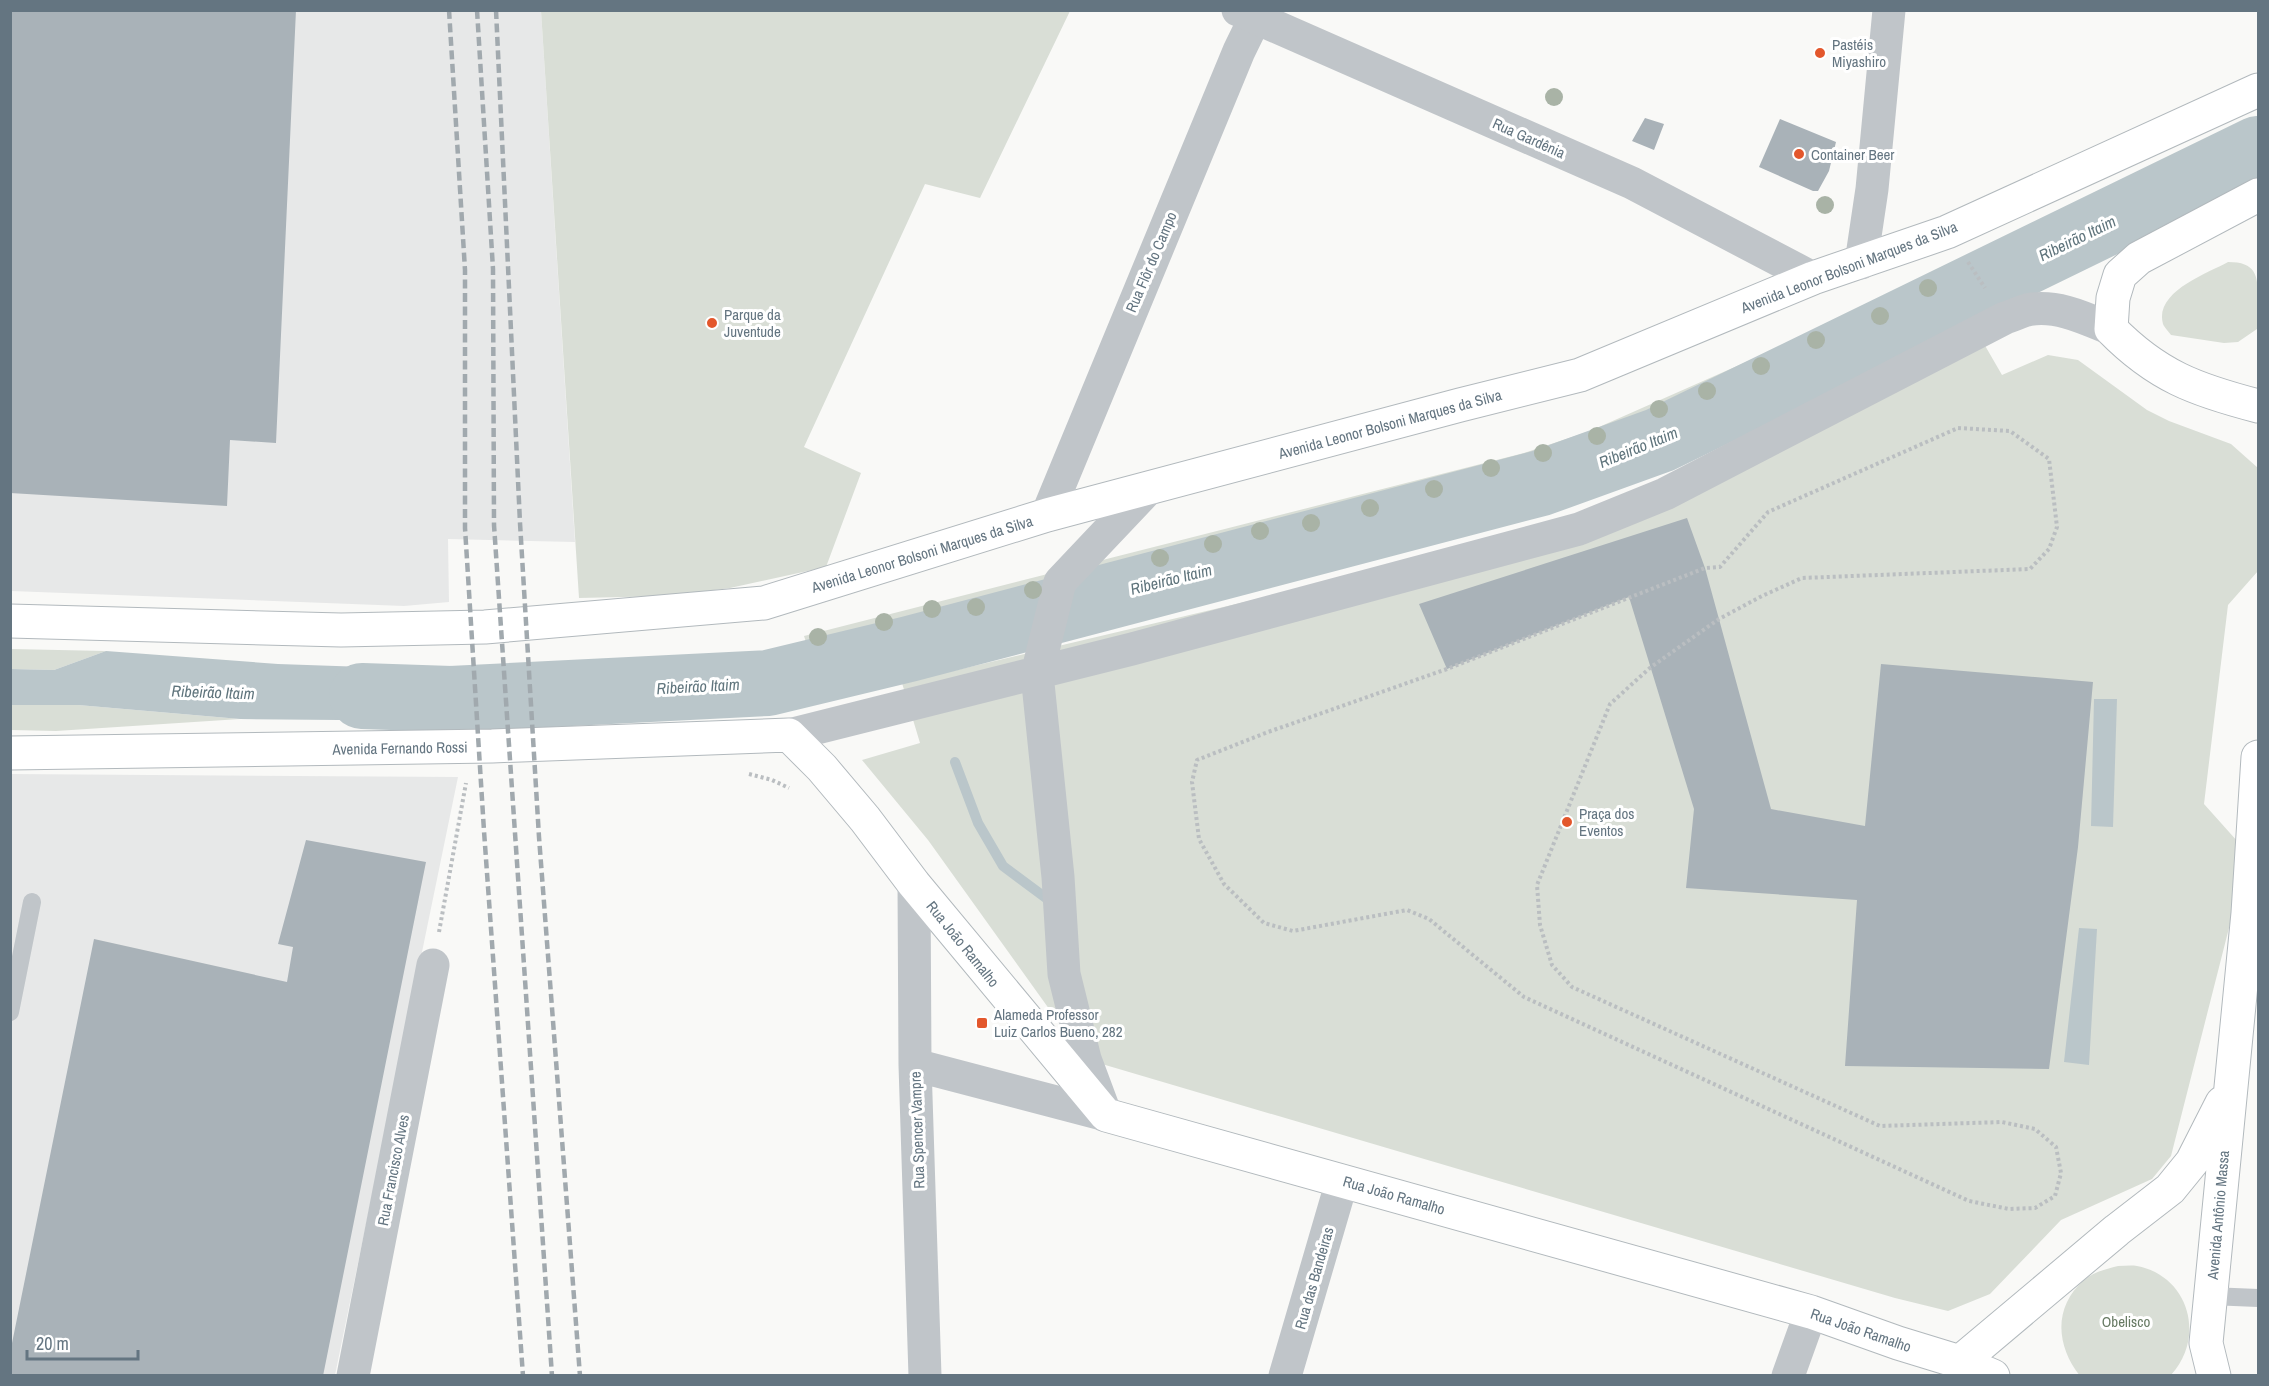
<svg xmlns="http://www.w3.org/2000/svg" width="2269" height="1386" font-family="'Archivo Narrow',sans-serif">
<rect width="100%" height="100%" fill="#f9f9f7"/>
<path fill="#e7e8e8" d="M 11,11 L 541,11 L 575,542 L 448,539 L 449,602 L 404,606 L 11,591 Z
M 11,774 L 458,777 L 335,1375 L 11,1376 Z"/>
<path fill="#d9ded6" d="M 541,11 L 1070,11 L 980,198 L 925,184 L 804,447 L 861,473 L 826,567 L 730,588 L 667,596 L 579,598 Z
M 2228,262 C 2256,262 2258,275 2258,299 C 2258,309 2259,319 2257,329 L 2238,342 L 2224,343 L 2171,335 C 2169,332 2164,327 2163,324 C 2154,292 2206,274 2228,262 Z
M 1965,265 L 1971,279 L 1602,448 L 1553,465 L 1045,588 L 808,648 L 804,636 L 1524,453 L 1590,431 Z
M 1976,330 L 2002,375 L 2048,355 L 2078,360 L 2147,410 L 2169,421 L 2231,444 L 2258,468 L 2258,571 L 2228,605 L 2204,804 L 2238,842 L 2231,920 L 2171,1156 L 2152,1179 L 2061,1220 L 1990,1294 L 1948,1311 L 1895,1298 L 1085,1059 L 928,840 L 862,760 L 920,743 L 902,683 L 1557,528 Z
M 11,649 L 106,651 L 54,670 L 11,669 Z
M 11,705 L 78,705 L 240,719 L 56,731 L 11,730 Z
M 2118,1266 C 2124,1266 2131,1265 2137,1266 C 2189,1276 2206,1337 2171,1375 L 2080,1376 C 2056,1346 2053,1307 2084,1280 C 2094,1272 2106,1269 2118,1266 Z"/>
<path fill="#bac6ca" d="M 106,651 L 278,664 L 452,670 L 452,721 L 240,719 L 78,705 L 11,705 L 11,669 L 54,670 Z
M 2094,699 L 2117,699 L 2113,827 L 2091,826 Z
M 2079,928 L 2097,929 L 2089,1065 L 2064,1062 Z"/>
<g fill="none" stroke-linecap="round" stroke-linejoin="round">
<path stroke="#bac6ca" stroke-width="10" d="M 955,762 L 978,823 L 1003,866 L 1046,898"/>
<path stroke="#bac6ca" stroke-width="66" d="M 362,696 L 451,699 L 768,683 L 909,649 L 1541,483 L 1660,440 L 2258,149"/>
</g>
<path fill="#a9b2b8" d="M 10,10 L 296,10 L 276,443 L 230,440 L 227,506 L 10,493 Z
M 1645,118 L 1664,124 L 1654,150 L 1632,141 Z
M 1780,119 L 1836,142 L 1829,171 L 1818,191 L 1813,191 L 1759,167 Z
M 1687,518 L 1705,568 L 1771,809 L 1865,826 L 1881,664 L 2093,682 L 2078,847 L 2049,1069 L 1845,1066 L 1857,900 L 1686,888 L 1694,809 L 1629,597 L 1447,669 L 1419,604 Z
M 306,840 L 426,862 L 323,1376 L 10,1376 L 10,1353 L 94,939 L 287,982 L 293,947 L 278,944 Z"/>
<g fill="none" stroke-linecap="round" stroke-linejoin="round">
<defs>
<path id="secondary" d="M 2258,195 L 2139,258 L 2120,275 L 2113,298 L 2111,329 C 2157,376 2196,390 2258,406
M 10,621 L 341,630 L 485,627 L 764,603 L 1047,515 L 1460,405 L 1580,375 L 1813,278 L 1947,232 L 2258,90
M 10,753 L 492,746 L 789,735 L 822,768 L 865,819 L 914,884 L 1106,1115 L 1811,1312 L 1898,1343 L 1960,1362 L 1993,1376
M 1960,1362 L 2117,1230 L 2170,1189 L 2192,1162 L 2222,1103
M 2214,1376 L 2206,1343 L 2248,913 L 2258,757"/>
</defs>
<use href="#secondary" stroke="#b2b9bd" stroke-width="35"/>
<path stroke="#babec1" stroke-width="4" stroke-dasharray="3 3" stroke-linecap="butt" d="M 1968,262 L 1985,288
M 1958,428 L 2010,431 L 2049,459 L 2057,527 L 2049,549 L 2030,569 L 1802,578 L 1762,596 L 1719,619 L 1651,667 L 1610,704 L 1537,885 L 1540,925 L 1552,965 L 1572,987 L 1880,1126 L 2002,1122 L 2035,1129 L 2056,1147 L 2061,1173 L 2055,1196 L 2035,1208 L 2009,1209 L 1969,1201 L 1524,997 L 1429,919 L 1407,910 L 1293,931 L 1264,923 L 1224,884 L 1199,839 L 1192,782 L 1197,760 L 1268,732 L 1447,669 L 1705,568 L 1720,567 L 1768,512 Z
M 749,774 L 772,780 L 789,788
M 439,932 L 466,783"/>
<path stroke="#c0c5c9" stroke-width="18" d="M 10,1012 L 32,902
M 2210,1296 L 2258,1298"/>
<path stroke="#c0c5c9" stroke-width="33" d="M 1861,263 L 1872,189 L 1889,10
M 1047,515 L 1239,51 L 1259,10
M 789,735 L 1132,649 L 1579,529 L 1665,494 L 2005,318 C 2012,316 2020,312 2027,310 C 2056,304 2085,318 2111,329
M 914,884 L 915,1065 L 925,1376
M 915,1065 L 1106,1115
M 1104,1110 L 1085,1059 L 1064,974 L 1058,877 L 1037,674 L 1060,582 L 1148,489
M 353,1376 L 433,965
M 1285,1376 L 1342,1181
M 1788,1376 L 1811,1312"/>
<path stroke="#c0c5c9" stroke-width="33" d="M 1238,10 L 1632,183 L 1813,278"/>
<use href="#secondary" stroke="#fff" stroke-width="33"/>
<path stroke="#a1a9ae" stroke-width="4.5" stroke-dasharray="9 4.5" stroke-linecap="butt" d="M 449,10 L 465,270 L 465,528 L 484,831 L 523,1376
M 477,10 L 493,269 L 494,525 L 552,1376
M 496,10 L 520,523 L 539,837 L 580,1376"/>
</g>
<g fill="#a9b3a6">
<circle cx="1554" cy="97" r="9"/>
<circle cx="1825" cy="205" r="9"/>
<circle cx="1928" cy="288" r="9"/>
<circle cx="1880" cy="316" r="9"/>
<circle cx="1816" cy="340" r="9"/>
<circle cx="1761" cy="366" r="9"/>
<circle cx="1707" cy="391" r="9"/>
<circle cx="1659" cy="409" r="9"/>
<circle cx="1597" cy="436" r="9"/>
<circle cx="1543" cy="453" r="9"/>
<circle cx="1491" cy="468" r="9"/>
<circle cx="1434" cy="489" r="9"/>
<circle cx="1370" cy="508" r="9"/>
<circle cx="1311" cy="523" r="9"/>
<circle cx="1260" cy="531" r="9"/>
<circle cx="1213" cy="544" r="9"/>
<circle cx="1160" cy="558" r="9"/>
<circle cx="1033" cy="590" r="9"/>
<circle cx="976" cy="607" r="9"/>
<circle cx="932" cy="609" r="9"/>
<circle cx="884" cy="622" r="9"/>
<circle cx="818" cy="637" r="9"/>
</g>
<g fill="#e3572c" stroke="#fff" stroke-width="2">
<circle cx="1820" cy="53" r="6"/>
<circle cx="1799" cy="154" r="6"/>
<circle cx="712" cy="323" r="6"/>
<circle cx="1567" cy="822" r="6"/>
<rect x="976" y="1017" width="12" height="12" rx="3"/>
</g>
<g text-anchor="middle" dominant-baseline="central" stroke-width="6" stroke-linejoin="round" paint-order="stroke">
<g font-size="15" fill="#647581" stroke="#fff" text-anchor="start">
<text x="1832" y="44">Pastéis<tspan x="1832" dy="17">Miyashiro</tspan></text>
<text x="1811" y="154">Container Beer</text>
<text x="724" y="314">Parque da<tspan x="724" dy="17">Juventude</tspan></text>
<text x="1579" y="813">Praça dos<tspan x="1579" dy="17">Eventos</tspan></text>
<text x="994" y="1014">Alameda Professor<tspan x="994" dy="17">Luiz Carlos Bueno, 282</tspan></text>
</g>
<g font-size="15" fill="#647581" stroke="#fff">
<text transform="translate(1529 138) rotate(24)">Rua Gardênia</text>
<text transform="translate(1151 262) rotate(-67)">Rua Flôr do Campo</text>
<text transform="translate(1849 267) rotate(-21)">Avenida Leonor Bolsoni Marques da Silva</text>
<text transform="translate(1390 424) rotate(-15)">Avenida Leonor Bolsoni Marques da Silva</text>
<text transform="translate(922 554) rotate(-17)">Avenida Leonor Bolsoni Marques da Silva</text>
<text transform="translate(400 748) rotate(-1)">Avenida Fernando Rossi</text>
<text transform="translate(963 944) rotate(51)">Rua João Ramalho</text>
<text transform="translate(917 1130) rotate(-92)">Rua Spencer Vampre</text>
<text transform="translate(393 1170) rotate(-79)">Rua Francisco Alves</text>
<text transform="translate(1394 1195) rotate(16)">Rua João Ramalho</text>
<text transform="translate(2218 1215) rotate(-85)">Avenida Antônio Massa</text>
<text transform="translate(1314 1278) rotate(-74)">Rua das Bandeiras</text>
<text transform="translate(1861 1330) rotate(19)">Rua João Ramalho</text>
</g>
<g font-size="15" fill="#677a63" stroke="#fff">
<text x="2126" y="1321">Obelisco</text>
</g>
<g font-size="16" font-style="italic" fill="#5f747c" stroke="#fff">
<text transform="translate(2077 238) rotate(-26)">Ribeirão Itaim</text>
<text transform="translate(1638 447) rotate(-22)">Ribeirão Itaim</text>
<text transform="translate(1171 579) rotate(-14)">Ribeirão Itaim</text>
<text transform="translate(698 686) rotate(-3)">Ribeirão Itaim</text>
<text transform="translate(213 692) rotate(2)">Ribeirão Itaim</text>
</g>
</g>
<rect width="2269" height="1386" fill="none" stroke="#647581" stroke-width="24"/>
<path d="M27 1350v9h111v-9" fill="none" stroke="#647581" stroke-width="3"/>
<text x="36" y="1350" font-size="18" fill="#647581" stroke="#ffffff" stroke-width="4.5" paint-order="stroke">20 m</text>
</svg>
